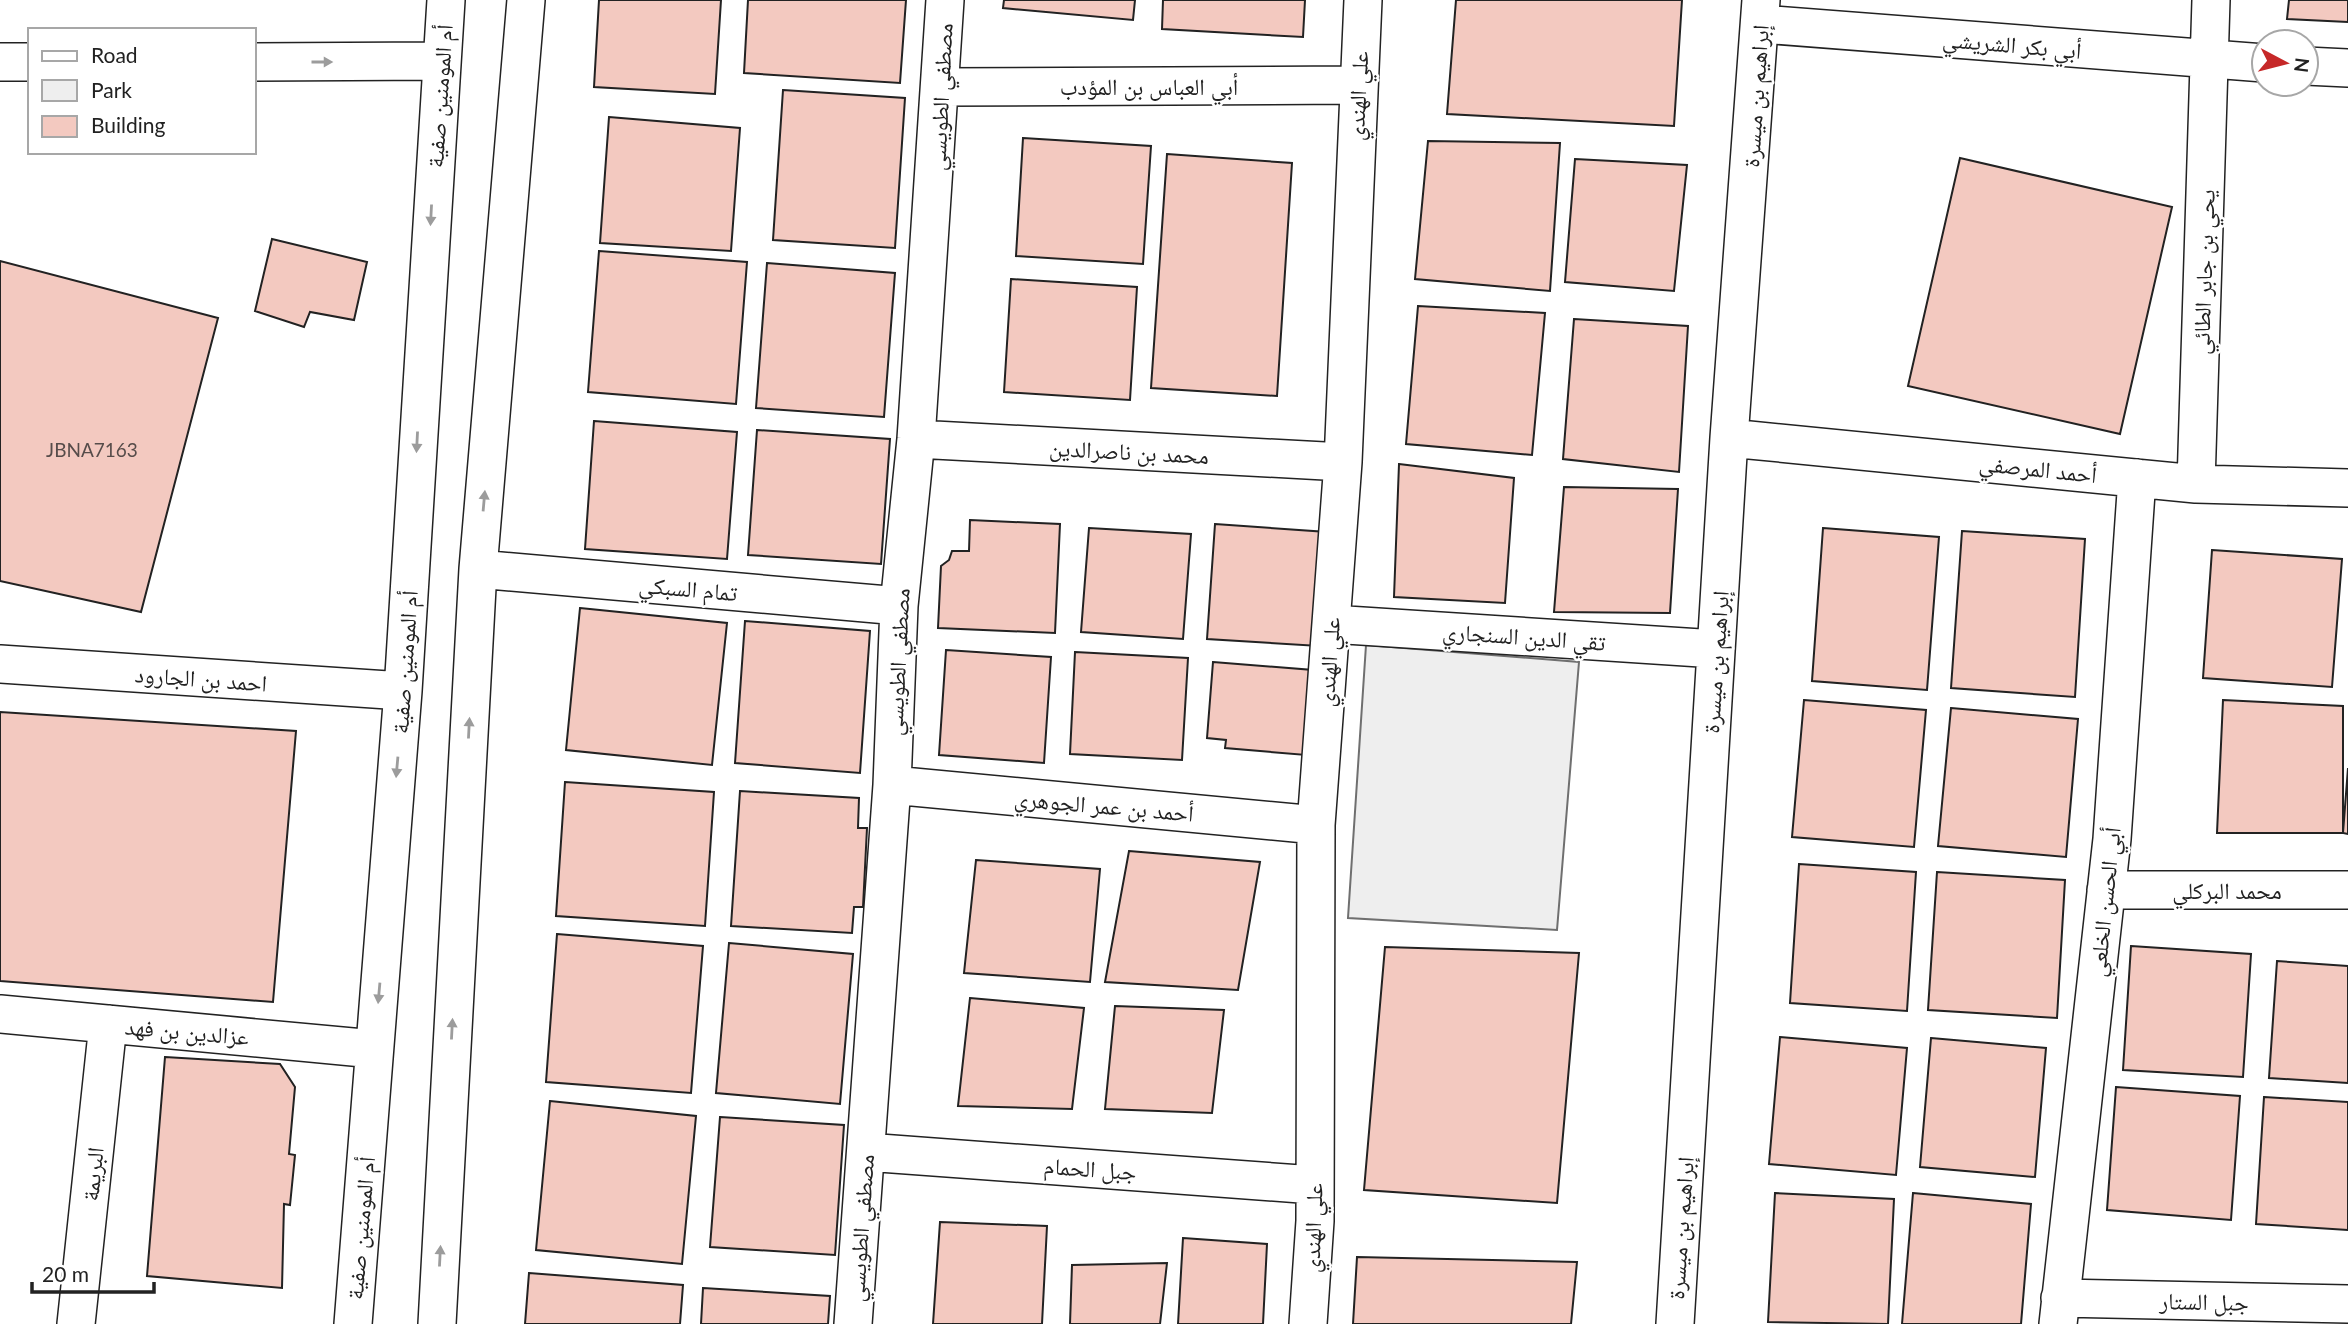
<svg xmlns="http://www.w3.org/2000/svg" width="2348" height="1324" font-family="Lato,'Noto Naskh Arabic',sans-serif">
<rect width="100%" height="100%" fill="#fff"/>
<path fill="#eee" stroke="#6f6f6f" stroke-width="2" d="M 1366,645 L 1579,662 L 1557,930 L 1348,918 Z"/>
<path fill="#f3c9c0" stroke="#222" stroke-width="2" d="M 599,0 L 721,0 L 715,94 L 594,87 Z
M 748,0 L 906,0 L 900,83 L 744,73 Z
M 1004,0 L 1135,0 L 1133,20 L 1003,8 Z
M 1163,0 L 1305,0 L 1303,37 L 1162,29 Z
M 1456,0 L 1682,0 L 1674,126 L 1447,114 Z
M 2289,0 L 2348,0 L 2348,22 L 2287,19 Z
M 783,90 L 905,98 L 895,248 L 773,240 Z
M 609,117 L 740,128 L 731,251 L 600,243 Z
M 1023,138 L 1151,146 L 1143,264 L 1016,256 Z
M 1428,141 L 1560,143 L 1550,291 L 1415,279 Z
M 1167,154 L 1292,163 L 1277,396 L 1151,388 Z
M 1960,158 L 2172,207 L 2120,434 L 1908,386 Z
M 1575,159 L 1687,165 L 1674,291 L 1565,282 Z
M 272,239 L 367,262 L 354,320 L 310,312 L 304,327 L 255,311 Z
M 599,251 L 747,262 L 736,404 L 588,392 Z
M 0,261 L 218,318 L 141,612 L 0,581 Z
M 767,263 L 895,273 L 884,417 L 756,408 Z
M 1011,279 L 1137,287 L 1130,400 L 1004,392 Z
M 1418,306 L 1545,313 L 1532,455 L 1406,444 Z
M 1574,319 L 1688,326 L 1679,472 L 1563,459 Z
M 594,421 L 737,432 L 727,559 L 585,549 Z
M 757,430 L 890,439 L 881,564 L 748,555 Z
M 1399,464 L 1514,478 L 1505,603 L 1394,597 Z
M 1564,487 L 1678,489 L 1670,613 L 1554,612 Z
M 970,520 L 1060,524 L 1055,633 L 938,628 L 941,566 L 949,560 L 952,551 L 969,551 Z
M 1215,524 L 1327,532 L 1319,646 L 1207,639 Z
M 1089,528 L 1191,534 L 1183,639 L 1081,632 Z
M 1823,528 L 1939,537 L 1927,690 L 1812,681 Z
M 1962,531 L 2085,539 L 2075,697 L 1951,688 Z
M 2212,550 L 2342,559 L 2332,687 L 2203,678 Z
M 580,608 L 727,623 L 712,765 L 566,750 Z
M 745,621 L 870,631 L 860,773 L 735,763 Z
M 946,650 L 1051,657 L 1044,763 L 939,755 Z
M 1075,652 L 1188,658 L 1182,760 L 1070,754 Z
M 1213,662 L 1313,670 L 1306,755 L 1225,748 L 1226,740 L 1207,738 Z
M 1804,700 L 1926,710 L 1914,847 L 1792,837 Z
M 2223,700 L 2343,706 L 2343,833 L 2217,833 Z
M 1951,708 L 2078,719 L 2066,857 L 1938,846 Z
M 0,712 L 296,731 L 273,1002 L 0,981 Z
M 2348,768 L 2348,834 L 2343,833 Z
M 565,782 L 714,792 L 705,926 L 556,916 Z
M 740,791 L 859,798 L 858,828 L 867,828 L 863,907 L 854,907 L 852,933 L 731,926 Z
M 1129,851 L 1260,862 L 1238,990 L 1105,982 Z
M 976,860 L 1100,869 L 1090,982 L 964,973 Z
M 1799,864 L 1916,872 L 1907,1011 L 1790,1003 Z
M 1937,872 L 2065,880 L 2057,1018 L 1928,1010 Z
M 557,934 L 703,946 L 691,1093 L 546,1082 Z
M 729,943 L 853,954 L 840,1104 L 716,1093 Z
M 2131,946 L 2251,954 L 2243,1077 L 2123,1070 Z
M 1385,947 L 1579,953 L 1557,1203 L 1364,1190 Z
M 2277,961 L 2348,966 L 2348,1083 L 2269,1078 Z
M 970,998 L 1084,1008 L 1072,1109 L 958,1106 Z
M 1115,1006 L 1224,1010 L 1212,1113 L 1105,1109 Z
M 1780,1037 L 1907,1048 L 1896,1175 L 1769,1164 Z
M 1931,1038 L 2046,1048 L 2035,1177 L 1920,1167 Z
M 165,1057 L 280,1064 L 295,1087 L 289,1154 L 295,1155 L 290,1205 L 284,1204 L 282,1288 L 147,1276 Z
M 2116,1087 L 2240,1096 L 2231,1220 L 2107,1210 Z
M 2264,1097 L 2348,1102 L 2348,1230 L 2256,1224 Z
M 550,1101 L 696,1116 L 682,1264 L 536,1250 Z
M 720,1117 L 844,1125 L 835,1255 L 710,1247 Z
M 1775,1193 L 1894,1199 L 1888,1324 L 1768,1322 Z
M 1913,1193 L 2031,1204 L 2021,1324 L 1902,1324 Z
M 940,1222 L 1047,1226 L 1042,1324 L 933,1324 Z
M 1183,1238 L 1267,1244 L 1263,1324 L 1178,1324 Z
M 1357,1257 L 1577,1262 L 1571,1324 L 1353,1324 Z
M 1167,1263 L 1160,1324 L 1070,1324 L 1072,1265 Z
M 529,1273 L 683,1285 L 680,1324 L 525,1324 Z
M 703,1288 L 830,1296 L 828,1324 L 701,1324 Z"/>
<g fill="none" stroke-linecap="round" stroke-linejoin="round">
<defs>
<path id="minor" d="M 1761,24 L 2264,63
M 0,62 L 30,62
M 254,62 L 440,61
M 2306,66 L 2348,68
M 941,87 L 1357,85
M 1729,438 L 2196,484 L 2348,488
M 916,439 L 1343,462
M 2196,484 L 2211,0
M 478,569 L 899,606
M 1331,624 L 1716,649
M 0,664 L 403,691
M 892,785 L 1316,825
M 2106,890 L 2348,890
M 0,1014 L 374,1049
M 866,1152 L 1314,1185
M 2060,1298 L 2348,1304
M 76,1324 L 108,1024
M 353,1324 L 403,691 L 446,0
M 437,1324 L 478,569 L 526,0
M 853,1324 L 892,785 L 899,606 L 916,439 L 945,0
M 1308,1324 L 1315,1221 L 1316,825 L 1343,462 L 1363,0
M 1675,1324 L 1729,438 L 1761,0
M 2058,1324 L 2112,839 L 2137,478"/>
</defs>
<use href="#minor" stroke="#222" stroke-width="40"/>
<use href="#minor" stroke="#fff" stroke-width="37"/>
</g>
<defs><path id="oneway-solid" d="M-6-.8H1V-3.2L6.5 0L1 3.2V.8H-6Z" transform="scale(1.75)"/></defs>
<g fill="#9c9c9c">
<use href="#oneway-solid" transform="translate(322 62)"/>
<use href="#oneway-solid" transform="translate(431 215) rotate(93)"/>
<use href="#oneway-solid" transform="translate(417 442) rotate(93)"/>
<use href="#oneway-solid" transform="translate(484 501) rotate(-85)"/>
<use href="#oneway-solid" transform="translate(469 728) rotate(-87)"/>
<use href="#oneway-solid" transform="translate(397 767) rotate(95)"/>
<use href="#oneway-solid" transform="translate(379 993) rotate(95)"/>
<use href="#oneway-solid" transform="translate(452 1029) rotate(-87)"/>
<use href="#oneway-solid" transform="translate(440 1256) rotate(-87)"/>
</g>
<g text-anchor="middle" dominant-baseline="central" stroke-width="5" stroke-linejoin="round" paint-order="stroke">
<g font-size="19" fill="#564c4a">
<text x="92" y="449">JBNA7163</text>
</g>
<g font-size="23" fill="#222" stroke="#fff">
<text transform="translate(2012 44) rotate(5)">أبي بكر الشريشي</text>
<text x="1149" y="86">أبي العباس بن المؤدب</text>
<text transform="translate(439 96) rotate(-86)">أم المومنين صفية</text>
<text transform="translate(1357 96) rotate(-87)">علي الهندي</text>
<text transform="translate(1755 96) rotate(-86)">إبراهيم بن ميسرة</text>
<text transform="translate(940 97) rotate(-87)">مصطفي الطويسي</text>
<text transform="translate(2203 272) rotate(-88)">يحي بن جابر الطائي</text>
<text transform="translate(1129 451) rotate(3)">محمد بن ناصرالدين</text>
<text transform="translate(2038 468) rotate(6)">أحمد المرصفي</text>
<text transform="translate(688 588) rotate(5)">تمام السبكي</text>
<text transform="translate(1524 636) rotate(4)">تقي الدين السنجاري</text>
<text transform="translate(404 662) rotate(-86)">أم المومنين صفية</text>
<text transform="translate(897 662) rotate(-87)">مصطفي الطويسي</text>
<text transform="translate(1328 662) rotate(-86)">علي الهندي</text>
<text transform="translate(1715 662) rotate(-86)">إبراهيم بن ميسرة</text>
<text transform="translate(201 678) rotate(4)">احمد بن الجارود</text>
<text transform="translate(1104 805) rotate(5)">أحمد بن عمر الجوهري</text>
<text x="2227" y="890">محمد البركلي</text>
<text transform="translate(2104 902) rotate(-84)">أبي الحسن الخلعي</text>
<text transform="translate(187 1031) rotate(5)">عزالدين بن فهد</text>
<text transform="translate(1090 1168) rotate(4)">جبل الحمام</text>
<text transform="translate(92 1174) rotate(-84)">البريمة</text>
<text transform="translate(360 1228) rotate(-85)">أم المومنين صفية</text>
<text transform="translate(860 1228) rotate(-86)">مصطفي الطويسي</text>
<text transform="translate(1312 1228) rotate(-88)">علي الهندي</text>
<text transform="translate(1680 1228) rotate(-86)">إبراهيم بن ميسرة</text>
<text transform="translate(2204 1301) rotate(1)">جبل الستار</text>
</g>
</g>
<rect x="28" y="28" width="228" height="126" fill="#ffffff" stroke="#a7a7a7" stroke-width="2"/>
<rect x="42" y="51" width="35" height="10" fill="#ffffff" stroke="#a7a7a7" stroke-width="2"/>
<text x="91" y="63" font-size="21" fill="#222222">Road</text>
<rect x="42" y="80" width="35" height="21" fill="#eeeeee" stroke="#a7a7a7" stroke-width="2"/>
<text x="91" y="98" font-size="21" fill="#222222">Park</text>
<rect x="42" y="116" width="35" height="21" fill="#f3c9c0" stroke="#a7a7a7" stroke-width="2"/>
<text x="91" y="133" font-size="21" fill="#222222">Building</text>
<g transform="translate(2285 63) rotate(97)"><circle r="33" fill="#ffffff" stroke="#a7a7a7" stroke-width="2"/>
<path d="M0-5L12 26L0 18L-12 26Z" fill="#c62828"/>
<text y="-10" font-size="19" font-weight="bold" text-anchor="middle" fill="#222222">N</text>
</g>
<path d="M32 1282v10h122v-10" fill="none" stroke="#222222" stroke-width="3.5"/>
<text x="42" y="1282" font-size="21" fill="#222222" stroke="#ffffff" stroke-width="5" paint-order="stroke">20 m</text>
</svg>
